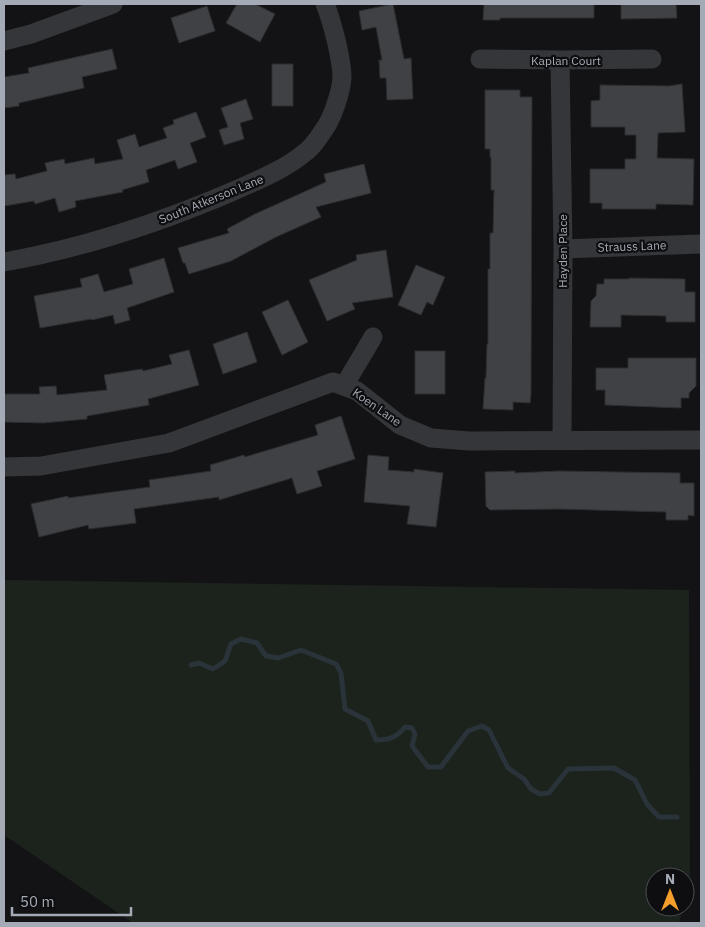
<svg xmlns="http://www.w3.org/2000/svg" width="705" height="927" font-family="'IBM Plex Sans',sans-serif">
<rect width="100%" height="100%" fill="#131315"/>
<path fill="#1b231c" d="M 4,580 L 689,590 L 690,877 L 685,899 L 685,877 L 655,877 L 655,907 L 683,907 L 679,923 L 133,923 L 4,835 Z"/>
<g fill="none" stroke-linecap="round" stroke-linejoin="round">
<path stroke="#293339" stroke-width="5" d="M 191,665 L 199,663 L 213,669 L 225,661 L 231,644 L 241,639 L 257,643 L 266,656 L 278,658 L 301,650 L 336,664 L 341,673 L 345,709 L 368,721 L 376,740 C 390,740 397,737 405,727 L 412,728 L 415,734 L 412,746 L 428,767 L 441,767 L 468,731 L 482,726 L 489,730 L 508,768 L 524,779 L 531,789 L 540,794 L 549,793 L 568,769 L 614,768 L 635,780 L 647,804 L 659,817 L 677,817"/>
</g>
<path fill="#3f4145" stroke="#2d2e31" d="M 237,4 L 255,4 L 275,14 L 260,42 L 226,23 Z
M 393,4 L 404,59 L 411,58 L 413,99 L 387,100 L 386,78 L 380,78 L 379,60 L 382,60 L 376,27 L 362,30 L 359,11 Z
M 484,4 L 594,4 L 594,18 L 500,18 L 500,20 L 483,20 Z
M 621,4 L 676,4 L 677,18 L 621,19 Z
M 207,6 L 215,31 L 179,43 L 171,18 Z
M 112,49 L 117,69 L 82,77 L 84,88 L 19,103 L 19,106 L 4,108 L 4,77 L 29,73 L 28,68 Z
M 272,64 L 293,64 L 293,106 L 272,106 Z
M 682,84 L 685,132 L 658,133 L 657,158 L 694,159 L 693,205 L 656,204 L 656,209 L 602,209 L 602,203 L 590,203 L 590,169 L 625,169 L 625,159 L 636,159 L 636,135 L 625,135 L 625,127 L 591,127 L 591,101 L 600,100 L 600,85 L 669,86 Z
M 485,90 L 520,90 L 520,97 L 532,97 L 531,395 L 530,403 L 513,402 L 513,410 L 483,409 L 485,378 L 486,378 L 487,344 L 488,344 L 488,269 L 490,269 L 490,233 L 493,233 L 494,190 L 491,190 L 491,157 L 490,157 L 490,149 L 485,149 Z
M 246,99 L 253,119 L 240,123 L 244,139 L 224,145 L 219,130 L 228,127 L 221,108 Z
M 196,112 L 206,137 L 190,143 L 197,162 L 178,169 L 175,160 L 146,170 L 149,182 L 122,190 L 123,192 L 75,201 L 76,207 L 59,212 L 55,198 L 35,204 L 34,201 L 4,206 L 4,175 L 15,174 L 16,179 L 47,171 L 45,163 L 64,159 L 65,164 L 94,158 L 95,164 L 123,159 L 117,140 L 135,134 L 139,147 L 167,138 L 163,128 L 174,124 L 173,120 Z
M 364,164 L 371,193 L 316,207 L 321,217 L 276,237 L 231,261 L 189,274 L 185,263 L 183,263 L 178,248 L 229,233 L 227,229 L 255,214 L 326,182 L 324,174 Z
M 386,250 L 393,297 L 352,303 L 355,309 L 327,321 L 309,280 L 357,260 L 356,255 Z
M 164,258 L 174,292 L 127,308 L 130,320 L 115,324 L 113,315 L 92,320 L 91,319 L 40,328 L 34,296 L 82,287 L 80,279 L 98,274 L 104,292 L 133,284 L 129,269 Z
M 416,265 L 445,277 L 433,305 L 427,302 L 421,315 L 398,305 Z
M 629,278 L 685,279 L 685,292 L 695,292 L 695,322 L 666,322 L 666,316 L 621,315 L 621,327 L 590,327 L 591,301 L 596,296 L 597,284 L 604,284 L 604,279 L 629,279 Z
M 288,300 L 308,342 L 282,355 L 262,312 Z
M 247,332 L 257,362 L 223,374 L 213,344 Z
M 189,350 L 199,385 L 148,399 L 149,405 L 87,416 L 87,419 L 43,423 L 4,422 L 4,394 L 40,394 L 39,387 L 56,386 L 57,395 L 107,390 L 104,375 L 142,369 L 143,371 L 172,364 L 169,355 Z
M 415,351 L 445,351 L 445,394 L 415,394 Z
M 628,358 L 696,358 L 696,386 L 689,393 L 689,398 L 681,398 L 681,408 L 605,405 L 605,390 L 596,390 L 596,368 L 628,368 Z
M 341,416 L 355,459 L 317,471 L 322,486 L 297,494 L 292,478 L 219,500 L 219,497 L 134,509 L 136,523 L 89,529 L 88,525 L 39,537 L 31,504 L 68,496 L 68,498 L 150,487 L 149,480 L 211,471 L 210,465 L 244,455 L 245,457 L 318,435 L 315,425 Z
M 368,455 L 389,457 L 388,470 L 414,472 L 414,469 L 443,473 L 436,527 L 407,524 L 410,506 L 364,502 Z
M 515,471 L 515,473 L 559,471 L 680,473 L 680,483 L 694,483 L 694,516 L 688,515 L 688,520 L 666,520 L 666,512 L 559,509 L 490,510 L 486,506 L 485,472 Z"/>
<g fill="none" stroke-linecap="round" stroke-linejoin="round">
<path stroke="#34363a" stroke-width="19" d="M 4,41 L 31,34 L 113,4
M 480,59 L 560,60 L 652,59
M 560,60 L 563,249 L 562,441
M 563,249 L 701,244
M 4,262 C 84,248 162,222 236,190 C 258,180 285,169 303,154 C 311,149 318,139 323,131 C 332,120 341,92 342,78 C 342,59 332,21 325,4
M 344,386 L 373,337
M 4,467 L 41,466 L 169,443 L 333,382 L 357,391 L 400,425 L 431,438 L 469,441 L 701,440"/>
</g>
<g text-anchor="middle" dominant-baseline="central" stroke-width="4.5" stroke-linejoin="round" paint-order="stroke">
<g font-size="12" fill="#a5abb6" stroke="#0e0e10">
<text x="566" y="60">Kaplan Court</text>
<text transform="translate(211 199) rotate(-22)">South Atkerson Lane</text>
<text transform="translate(632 246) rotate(-2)">Strauss Lane</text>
<text transform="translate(562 251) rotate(-90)">Hayden Place</text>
<text transform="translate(377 407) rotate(35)">Koen Lane</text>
</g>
</g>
<rect width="705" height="927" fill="none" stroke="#a5abb6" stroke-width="10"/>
<g transform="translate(670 892)"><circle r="24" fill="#0e0e10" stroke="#4a4d52"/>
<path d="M0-4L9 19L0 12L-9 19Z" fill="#f49f2c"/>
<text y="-8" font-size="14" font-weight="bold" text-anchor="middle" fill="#a5abb6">N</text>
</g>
<path d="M12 907v8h119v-8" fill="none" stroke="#a5abb6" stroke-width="2.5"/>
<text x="20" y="907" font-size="15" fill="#a5abb6" stroke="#0e0e10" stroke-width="4" paint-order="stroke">50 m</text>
</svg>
